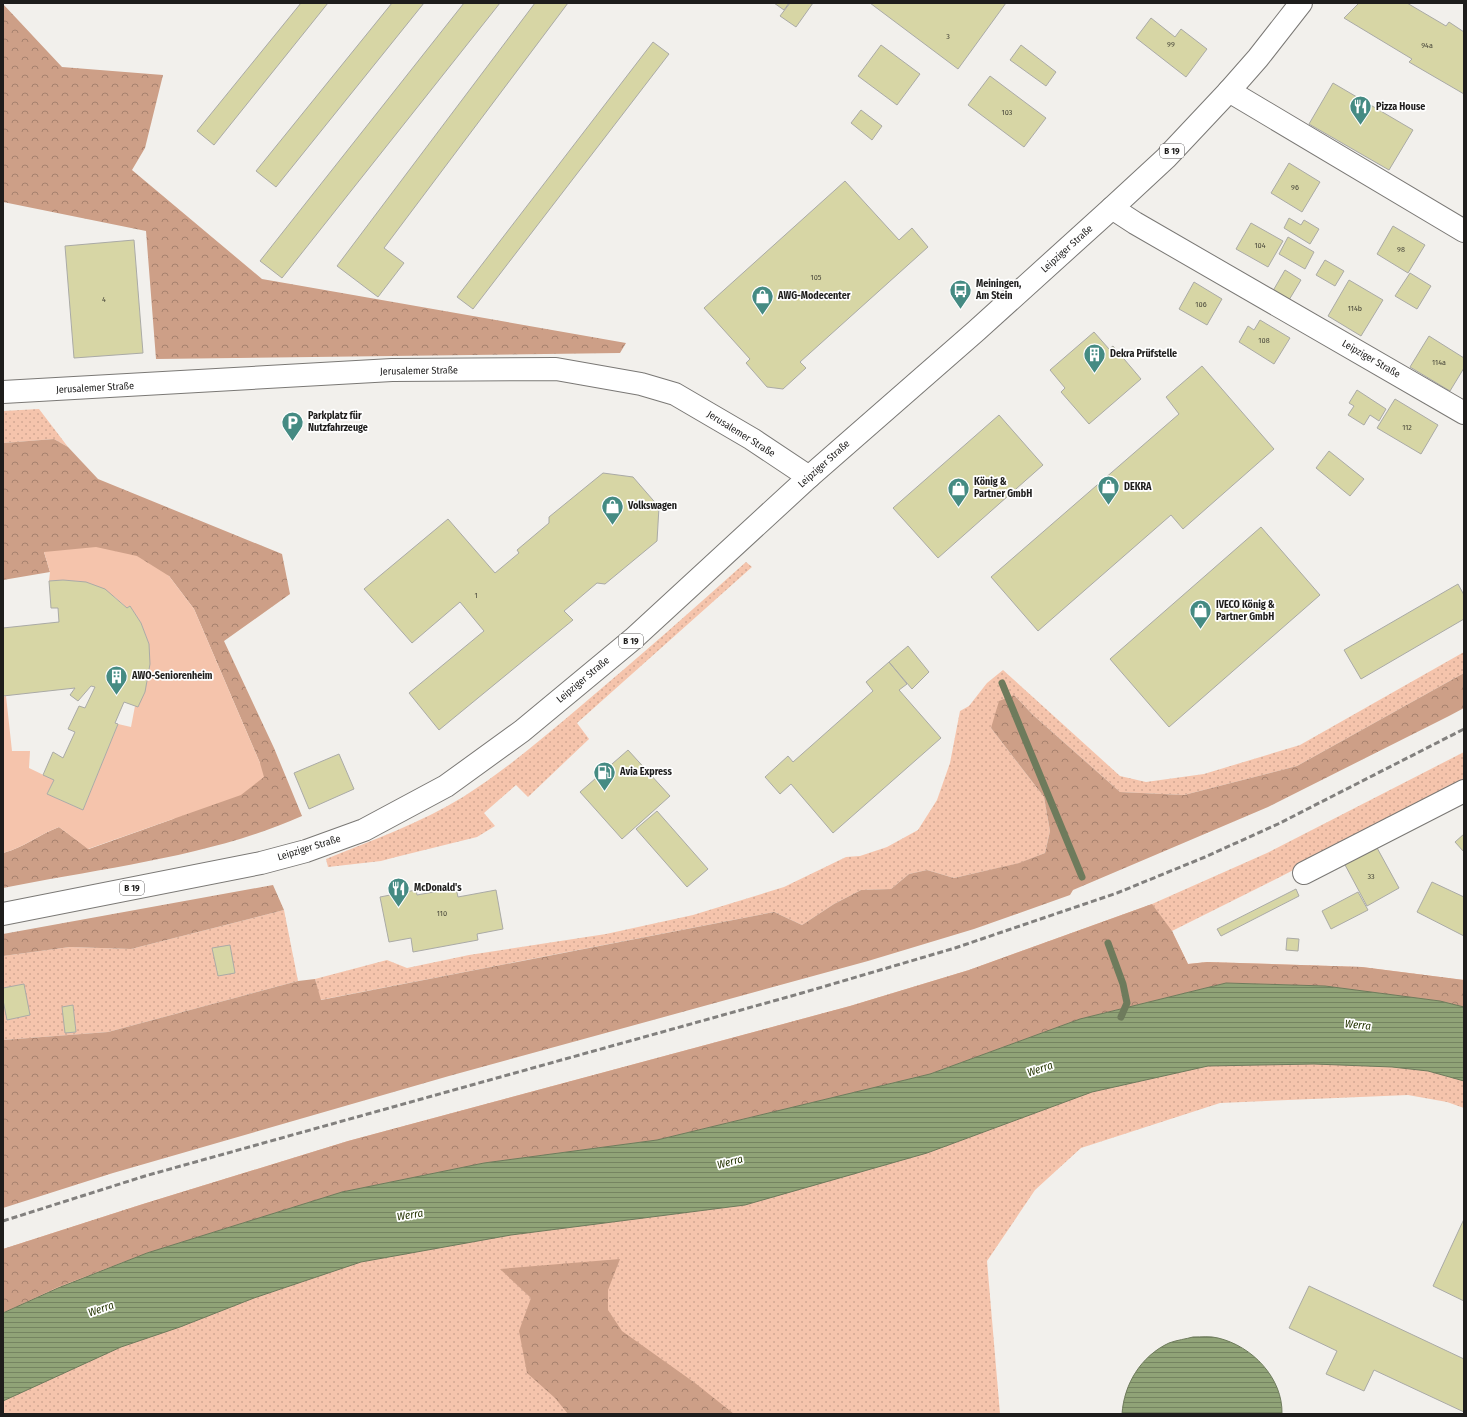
<svg xmlns="http://www.w3.org/2000/svg" width="1467" height="1417" font-family="'Fira Sans Condensed',sans-serif">
<defs>
<pattern id="grass-dots" width="8" height="8" patternUnits="userSpaceOnUse"><rect width="8" height="8" fill="#f5c4ac"/><path d="M2 2h.1M6 6h.1" fill="none" stroke="#d2a893" stroke-width="1.8" stroke-linecap="round"/></pattern>
<pattern id="forest-crowns" width="20" height="18" patternUnits="userSpaceOnUse"><rect width="20" height="18" fill="#cd9f87"/><path d="M2 6a3 3 0 1 1 6 0M12 15a3 3 0 1 1 6 0" fill="none" stroke="#a6816e"/></pattern>
<pattern id="water-rules" width="6" height="5" patternUnits="userSpaceOnUse"><rect width="6" height="5" fill="#90a377"/><path d="M0 2.5h6" fill="none" stroke="#758461"/></pattern>
</defs>
<rect width="100%" height="100%" fill="#f2f0ec"/>
<path fill="url(#grass-dots)" d="M 39,409 L 68,447 L 54,439 L 3,443 L 3,411 Z
M 746,562 L 752,567 L 577,723 L 589,739 L 528,797 L 516,785 L 484,813 L 495,826 L 477,837 L 396,857 L 381,861 L 328,867 L 326,859 C 372,840 421,823 463,797 C 506,770 544,737 582,705 C 638,658 692,610 746,562 Z
M 1464,652 L 1464,673 L 1297,766 L 1184,795 L 1120,792 L 1033,715 L 1014,695 L 991,728 L 1044,797 L 1050,831 L 1045,853 L 1020,863 L 954,878 L 927,870 L 909,874 L 891,889 L 861,890 L 834,904 L 802,925 L 774,912 L 320,1000 L 315,979 L 387,960 L 407,968 L 469,955 L 606,934 L 693,915 L 784,887 L 846,857 L 860,856 L 887,847 L 918,830 L 937,800 L 950,763 L 960,711 L 969,706 L 987,683 L 1003,670 L 1120,776 L 1146,782 L 1204,774 L 1300,745 Z
M 1464,752 L 1464,781 L 1280,877 L 1172,931 L 1188,964 L 1207,962 L 1362,967 L 1464,980 L 1464,1108 L 1447,1102 L 1408,1095 L 1220,1103 L 1081,1148 L 1035,1190 L 987,1261 L 1000,1414 L 3,1414 L 3,1249 L 143,1204 L 348,1141 L 850,1006 L 969,970 L 1152,904 L 1267,853 Z
M 284,910 L 298,981 L 108,1032 L 3,1040 L 3,956 L 70,947 L 131,949 Z"/>
<path fill="url(#forest-crowns)" d="M 3,4 L 62,67 L 163,75 L 145,148 L 132,170 L 262,279 L 626,343 L 620,353 L 156,359 L 146,231 L 3,202 Z
M 54,439 L 68,447 L 98,479 L 282,554 L 290,594 L 224,641 L 274,748 L 302,816 C 210,857 102,868 3,888 L 3,853 C 23,848 40,834 59,827 L 89,849 L 173,819 L 260,763 L 194,609 L 169,576 L 44,552 L 50,572 L 3,580 L 3,443 Z
M 1464,673 L 1464,708 L 1449,716 L 1268,807 L 1073,890 L 1070,895 L 974,929 L 868,961 L 449,1076 L 113,1173 L 3,1208 L 3,1040 L 108,1032 L 298,981 L 315,979 L 321,1000 L 774,912 L 802,925 L 834,904 L 861,890 L 891,889 L 909,874 L 927,870 L 954,878 L 1019,863 L 1045,853 L 1050,831 L 1044,797 L 991,728 L 999,701 L 1014,695 L 1033,715 L 1120,792 L 1184,795 L 1297,766 Z
M 273,885 L 284,910 L 131,949 L 70,947 L 3,956 L 3,934 Z
M 1152,904 L 1172,931 L 1188,964 L 1207,962 L 1362,967 L 1464,980 L 1464,1007 L 1440,1001 L 1325,986 L 1226,983 L 1080,1019 L 930,1074 L 657,1140 L 484,1163 L 342,1192 L 147,1253 L 58,1287 L 3,1313 L 3,1249 L 143,1204 L 348,1141 L 850,1006 L 969,970 Z
M 620,1259 L 608,1290 L 608,1310 L 622,1331 L 695,1383 L 734,1414 L 568,1414 L 555,1398 L 527,1373 L 519,1331 L 531,1298 L 500,1269 Z"/>
<path fill="#f5c4ac" d="M 96,547 L 137,556 L 169,576 L 194,609 L 260,763 L 264,777 L 241,795 L 88,849 L 59,827 C 40,834 23,848 3,853 L 3,697 L 6,696 L 12,751 L 30,751 L 29,768 L 54,780 L 47,794 L 83,810 L 118,724 L 131,727 L 135,706 L 138,707 L 149,644 L 141,623 L 130,606 L 127,608 C 103,584 82,579 49,581 L 50,572 L 44,552 Z"/>
<path fill="url(#water-rules)" stroke="#6e7b5c" d="M 1226,983 L 1325,986 L 1440,1001 L 1464,1007 L 1464,1081 L 1428,1071 L 1392,1067 L 1314,1064 L 1208,1066 L 1092,1092 L 927,1153 L 745,1205 L 511,1235 L 361,1262 L 254,1298 L 180,1327 L 121,1347 L 3,1401 L 3,1313 L 58,1288 L 147,1253 L 342,1192 L 484,1163 L 657,1140 L 930,1074 L 1080,1019 Z
M 1193,1337 C 1201,1337 1211,1336 1218,1338 C 1252,1346 1283,1378 1282,1414 L 1122,1414 C 1124,1384 1141,1356 1169,1343 C 1177,1340 1186,1339 1193,1337 Z"/>
<g fill="none" stroke-linecap="round" stroke-linejoin="round">
<path stroke="#6e7b5c" stroke-width="7" d="M 1002,683 L 1082,877
M 1108,943 L 1123,984 L 1127,1003 L 1121,1017"/>
</g>
<path fill="#d7d6a5" stroke="#aaaaa6" d="M 301,3 L 328,3 L 214,145 L 197,131 Z
M 392,3 L 424,3 L 276,187 L 256,171 Z
M 464,3 L 500,3 L 282,278 L 260,261 Z
M 535,3 L 568,3 L 384,248 L 404,263 L 378,297 L 337,266 Z
M 774,3 L 789,3 L 784,10 Z
M 790,3 L 813,3 L 796,27 L 780,16 Z
M 870,3 L 1006,3 L 958,69 Z
M 1359,3 L 1407,3 L 1446,26 L 1449,22 L 1464,32 L 1464,94 L 1409,62 L 1412,59 L 1344,18 Z
M 1151,18 L 1175,37 L 1181,29 L 1207,49 L 1186,77 L 1136,38 Z
M 653,42 L 669,54 L 473,309 L 457,297 Z
M 881,45 L 920,74 L 897,105 L 858,76 Z
M 1021,45 L 1056,72 L 1046,86 L 1010,60 Z
M 990,76 L 1046,118 L 1024,147 L 968,105 Z
M 1333,83 L 1413,130 L 1389,170 L 1309,124 Z
M 861,110 L 882,126 L 872,140 L 851,123 Z
M 1289,163 L 1320,182 L 1302,212 L 1271,193 Z
M 845,181 L 899,240 L 912,228 L 928,247 L 800,362 L 806,368 L 783,389 L 767,387 L 746,363 L 750,359 L 704,308 Z
M 1289,218 L 1301,225 L 1304,220 L 1319,229 L 1310,244 L 1284,228 Z
M 1251,223 L 1283,241 L 1268,267 L 1236,249 Z
M 1393,226 L 1425,245 L 1408,273 L 1377,254 Z
M 1288,237 L 1314,252 L 1305,269 L 1279,254 Z
M 134,240 L 143,353 L 74,358 L 65,246 Z
M 1325,260 L 1344,271 L 1335,286 L 1316,275 Z
M 1285,270 L 1301,280 L 1286,305 L 1270,296 Z
M 1410,273 L 1431,286 L 1417,309 L 1395,296 Z
M 1349,280 L 1383,300 L 1361,336 L 1328,316 Z
M 1194,282 L 1222,299 L 1207,325 L 1179,309 Z
M 1260,320 L 1290,338 L 1274,364 L 1239,342 L 1248,326 L 1254,330 Z
M 1094,332 L 1109,349 L 1113,346 L 1141,379 L 1089,424 L 1061,392 L 1065,388 L 1050,370 Z
M 1429,336 L 1464,358 L 1464,368 L 1450,391 L 1410,367 Z
M 1202,366 L 1274,449 L 1183,529 L 1171,515 L 1038,631 L 991,577 L 1179,414 L 1166,397 Z
M 1357,390 L 1386,409 L 1379,421 L 1370,415 L 1364,425 L 1348,415 L 1354,406 L 1349,403 Z
M 1395,399 L 1438,425 L 1421,454 L 1377,428 Z
M 999,415 L 1043,465 L 938,558 L 893,508 Z
M 1329,451 L 1364,479 L 1350,496 L 1316,468 Z
M 603,473 L 633,477 L 659,507 L 657,541 L 605,584 L 597,583 L 564,611 L 573,620 L 439,730 L 409,693 L 484,631 L 460,602 L 412,643 L 364,589 L 448,519 L 495,573 L 519,553 L 517,550 L 549,523 L 549,517 Z
M 1261,527 L 1320,595 L 1169,727 L 1110,659 Z
M 63,580 L 86,582 L 105,589 L 127,608 L 130,606 L 141,623 L 149,644 L 150,664 L 145,692 L 138,707 L 124,702 L 115,723 L 118,724 L 83,810 L 47,794 L 54,780 L 43,775 L 53,752 L 63,758 L 75,732 L 68,729 L 79,706 L 85,708 L 95,687 L 91,686 L 78,701 L 70,695 L 75,688 L 3,696 L 3,628 L 59,622 L 58,608 L 51,608 L 49,581 Z
M 1458,584 L 1464,595 L 1464,619 L 1361,679 L 1344,650 Z
M 908,646 L 929,672 L 912,689 L 889,662 Z
M 889,662 L 907,684 L 899,690 L 941,738 L 833,833 L 791,784 L 780,794 L 765,777 L 788,756 L 793,762 L 873,691 L 866,682 Z
M 628,750 L 670,796 L 622,839 L 580,792 Z
M 339,754 L 354,789 L 309,809 L 294,773 Z
M 657,811 L 708,869 L 687,887 L 636,829 Z
M 1464,834 L 1464,852 L 1455,842 Z
M 1376,846 L 1399,888 L 1367,906 L 1344,863 Z
M 1432,882 L 1464,897 L 1464,936 L 1417,912 Z
M 456,888 L 458,897 L 496,890 L 503,929 L 477,934 L 478,940 L 413,952 L 411,938 L 389,942 L 380,897 L 416,890 L 417,895 Z
M 1296,889 L 1299,896 L 1221,936 L 1217,929 Z
M 1358,892 L 1368,910 L 1331,929 L 1322,911 Z
M 1287,938 L 1299,939 L 1298,951 L 1286,950 Z
M 230,945 L 235,973 L 218,976 L 212,948 Z
M 24,984 L 30,1015 L 7,1020 L 3,1000 L 3,988 Z
M 73,1005 L 76,1032 L 65,1033 L 62,1007 Z
M 1464,1219 L 1464,1301 L 1433,1286 Z
M 1309,1286 L 1464,1359 L 1464,1412 L 1374,1370 L 1364,1391 L 1326,1374 L 1337,1351 L 1289,1328 Z"/>
<g fill="none" stroke-linecap="round" stroke-linejoin="round">
<defs>
<path id="minor" d="M 1229,91 L 1464,231
M 1112,208 L 1135,223 L 1464,413
M 3,392 L 392,370 L 556,369 L 641,384 L 675,394 L 752,439 L 809,477
M 1304,873 L 1464,791"/>
<path id="primary" d="M 3,914 L 261,863 L 306,851 L 364,830 L 446,786 L 522,731 L 633,639 L 809,477 L 976,331 L 1112,208 L 1166,158 L 1229,91 L 1258,58 L 1301,3"/>
</defs>
<use href="#minor" stroke="#7a7875" stroke-width="24"/>
<use href="#primary" stroke="#7a7875" stroke-width="24"/>
<use href="#minor" stroke="#fff" stroke-width="22"/>
<use href="#primary" stroke="#fff" stroke-width="22"/>
<path stroke="#82807e" stroke-width="3" stroke-dasharray="6 3" stroke-linecap="butt" d="M 3,1221 L 145,1176 L 802,993 L 955,948 L 1117,893 L 1205,857 L 1278,824 L 1464,729"/>
</g>
<defs>
<symbol id="restaurant-pin" viewBox="-11 -11 22 30"><path d="M0 17L-7.5 6A9.5 9.5 0 1 1 7.5 6Z" fill="#458b83" stroke="#fff"/><path d="M-5-6h1v4h1v-4h1v4h1v-4h1v5L-1.5 .5V6h-2V.5L-5-1ZM5-6V6H3V1.5H1.5Q1.5-4 5-6Z" fill="#fff"/></symbol>
<symbol id="bus-pin" viewBox="-11 -11 22 30"><path d="M0 17L-7.5 6A9.5 9.5 0 1 1 7.5 6Z" fill="#458b83" stroke="#fff"/><path d="M-5-6H5V4H4V6H2V4H-2V6H-4V4H-5ZM-3.5-4V0h7V-4ZM-3.5 1.2v1.5H-2V1.2ZM2 1.2v1.5H3.5V1.2Z" fill="#fff"/></symbol>
<symbol id="shop-pin" viewBox="-11 -11 22 30"><path d="M0 17L-7.5 6A9.5 9.5 0 1 1 7.5 6Z" fill="#458b83" stroke="#fff"/><path d="M-5-2.5h2.3a2.7 3.5 0 0 1 5.4 0H5L5.5 6h-11ZM-1.5-2.5h3a1.5 2.3 0 0 0-3 0Z" fill="#fff"/></symbol>
<symbol id="building-pin" viewBox="-11 -11 22 30"><path d="M0 17L-7.5 6A9.5 9.5 0 1 1 7.5 6Z" fill="#458b83" stroke="#fff"/><path d="M-4-6H4V6H1V3H-1V6H-4ZM-2.5-4.3h1.7v1.8h-1.7ZM.8-4.3h1.7v1.8H.8ZM-2.5-1h1.7V.8h-1.7ZM.8-1h1.7V.8H.8Z" fill="#fff"/></symbol>
<symbol id="parking-pin" viewBox="-11 -11 22 30"><path d="M0 17L-7.5 6A9.5 9.5 0 1 1 7.5 6Z" fill="#458b83" stroke="#fff"/><path d="M-3.5-5.5H1a3.5 3.5 0 0 1 0 7H-1V5.5H-3.5ZM-1-3.4V-.6H.8a1.4 1.4 0 0 0 0-2.8Z" fill="#fff"/></symbol>
<symbol id="fuel-pin" viewBox="-11 -11 22 30"><path d="M0 17L-7.5 6A9.5 9.5 0 1 1 7.5 6Z" fill="#458b83" stroke="#fff"/><path d="M-5.5-6h7V0h2V4h1.3V-2.5L3-4.5l.8-.8L6-3V5H2.5V1h-1V6h-7ZM-4.2-4.7v3.2H.2V-4.7Z" fill="#fff"/></symbol>
</defs>
<g fill-rule="evenodd">
<use href="#restaurant-pin" x="1348" y="94" width="25" height="34"/>
<use href="#bus-pin" x="948" y="278" width="25" height="34"/>
<use href="#shop-pin" x="750" y="284" width="25" height="34"/>
<use href="#building-pin" x="1082" y="342" width="25" height="34"/>
<use href="#parking-pin" x="280" y="410" width="25" height="34"/>
<use href="#shop-pin" x="1096" y="474" width="25" height="34"/>
<use href="#shop-pin" x="946" y="476" width="25" height="34"/>
<use href="#shop-pin" x="600" y="494" width="25" height="34"/>
<use href="#shop-pin" x="1188" y="598" width="25" height="34"/>
<use href="#building-pin" x="104" y="664" width="25" height="34"/>
<use href="#fuel-pin" x="592" y="760" width="25" height="34"/>
<use href="#restaurant-pin" x="386" y="876" width="25" height="34"/>
</g>
<g text-anchor="middle" dominant-baseline="central" stroke-width="3.5" stroke-linejoin="round" paint-order="stroke">
<g font-size="8" fill="#4c4b3e">
<text x="948" y="36">3</text>
<text x="1171" y="44">99</text>
<text x="1427" y="45">94a</text>
<text x="1007" y="112">103</text>
<text x="1295" y="187">96</text>
<text x="1260" y="245">104</text>
<text x="1401" y="249">98</text>
<text x="816" y="277">105</text>
<text x="104" y="299">4</text>
<text x="1201" y="304">106</text>
<text x="1355" y="308">114b</text>
<text x="1264" y="340">108</text>
<text x="1439" y="362">114a</text>
<text x="1407" y="427">112</text>
<text x="476" y="595">1</text>
<text x="1371" y="876">33</text>
<text x="442" y="913">110</text>
</g>
<g fill="#fff" stroke="#626160" stroke-width="1">
<rect x="1160" y="144" width="24" height="14" rx="3"/>
<rect x="619" y="634" width="24" height="14" rx="3"/>
<rect x="120" y="881" width="24" height="14" rx="3"/>
</g>
<g font-size="9" font-weight="bold" fill="#1e1d1c">
<text x="1172" y="151">B 19</text>
<text x="631" y="641">B 19</text>
<text x="132" y="888">B 19</text>
</g>
<g font-size="10" font-weight="bold" fill="#1e1d1c" stroke="#fff" text-anchor="start">
<text x="1376" y="107">Pizza House</text>
<text x="976" y="284">Meiningen,<tspan x="976" dy="12">Am Stein</tspan></text>
<text x="778" y="296">AWG-Modecenter</text>
<text x="1110" y="354">Dekra Prüfstelle</text>
<text x="308" y="416">Parkplatz für<tspan x="308" dy="12">Nutzfahrzeuge</tspan></text>
<text x="974" y="482">König &amp;<tspan x="974" dy="12">Partner GmbH</tspan></text>
<text x="1124" y="487">DEKRA</text>
<text x="628" y="506">Volkswagen</text>
<text x="1216" y="605">IVECO König &amp;<tspan x="1216" dy="12">Partner GmbH</tspan></text>
<text x="132" y="676">AWO-Seniorenheim</text>
<text x="620" y="772">Avia Express</text>
<text x="414" y="888">McDonald's</text>
</g>
<g font-size="10" fill="#1e1d1c" stroke="#fff">
<text transform="translate(1067 249) rotate(-42)">Leipziger Straße</text>
<text transform="translate(1371 359) rotate(30)">Leipziger Straße</text>
<text transform="translate(419 371) rotate(-1)">Jerusalemer Straße</text>
<text transform="translate(95 388) rotate(-3)">Jerusalemer Straße</text>
<text transform="translate(741 434) rotate(32)">Jerusalemer Straße</text>
<text transform="translate(824 464) rotate(-42)">Leipziger Straße</text>
<text transform="translate(583 680) rotate(-40)">Leipziger Straße</text>
<text transform="translate(309 848) rotate(-17)">Leipziger Straße</text>
</g>
<g font-size="11" font-style="italic" fill="#253502" stroke="#fff">
<text transform="translate(1358 1025) rotate(5)">Werra</text>
<text transform="translate(1040 1069) rotate(-19)">Werra</text>
<text transform="translate(730 1162) rotate(-15)">Werra</text>
<text transform="translate(410 1215) rotate(-9)">Werra</text>
<text transform="translate(101 1309) rotate(-19)">Werra</text>
</g>
</g>
<rect width="1467" height="1417" fill="none" stroke="#1e1d1c" stroke-width="8"/>
</svg>
